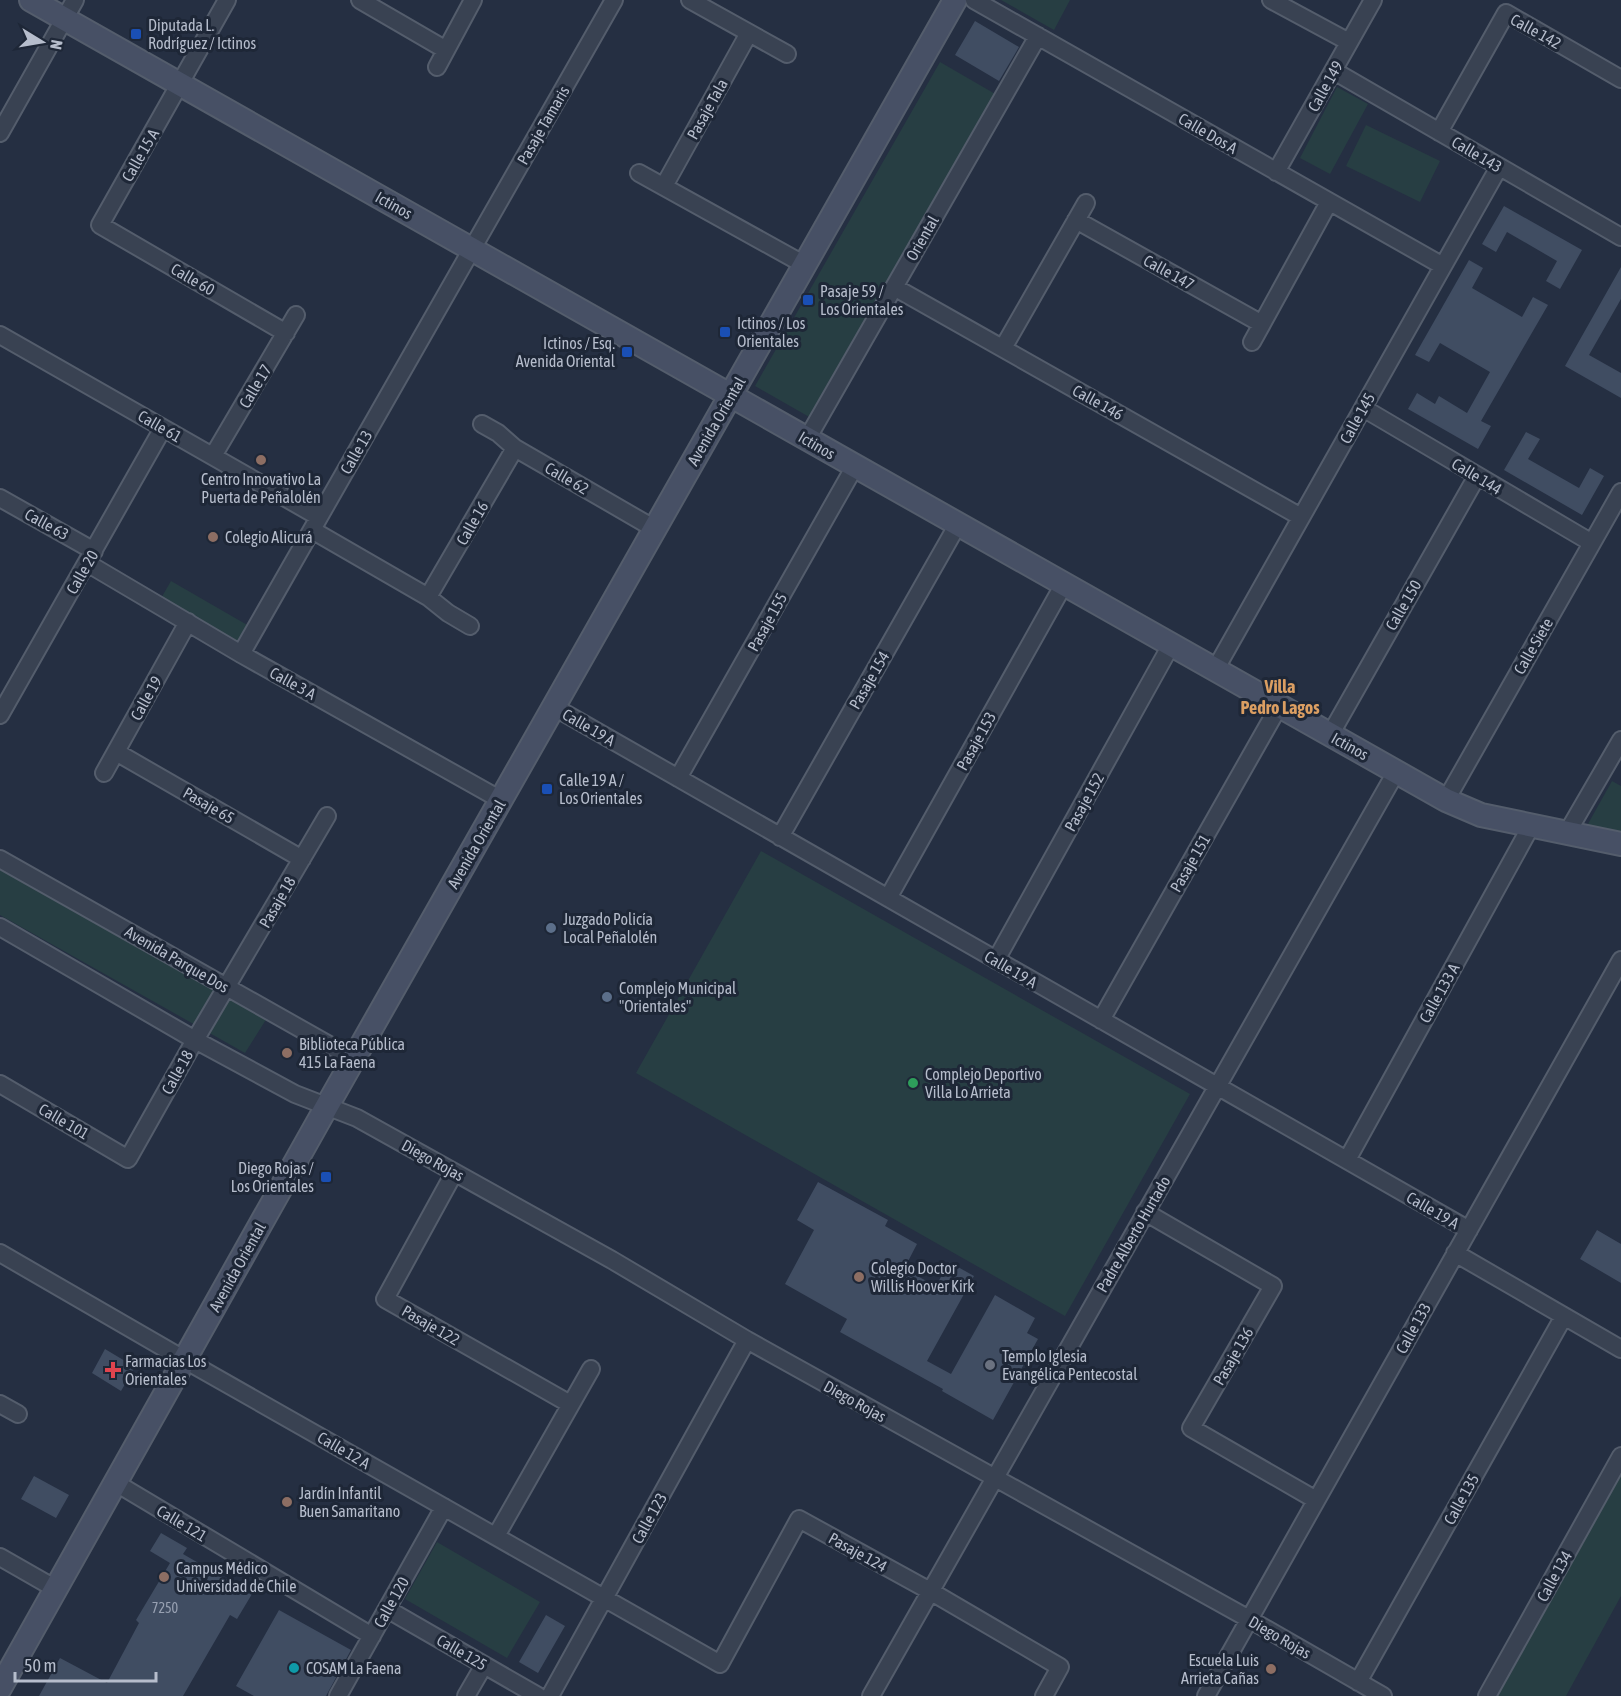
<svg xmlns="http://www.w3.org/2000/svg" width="1621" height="1696" font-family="'Asap Condensed',sans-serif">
<rect width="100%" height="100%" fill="#252f42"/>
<path fill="#273e43" d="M 1001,0 L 1070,0 L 1054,30 Z
M 940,62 L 997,95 L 811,418 L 755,386 Z
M 1337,87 L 1368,104 L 1330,174 L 1300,158 Z
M 1366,125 L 1440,161 L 1420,202 L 1346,166 Z
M 171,581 L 249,626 L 238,645 L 160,600 Z
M 1612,781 L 1621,786 L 1621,837 L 1584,831 Z
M 761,851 L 1190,1094 L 1065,1316 L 636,1073 Z
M 0,867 L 267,1018 L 245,1053 L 0,915 Z
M 1621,1466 L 1621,1596 L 1566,1696 L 1492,1696 Z
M 437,1542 L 540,1602 L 507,1658 L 405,1599 Z"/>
<path fill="#404d62" d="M 975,21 L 1019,47 L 999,81 L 955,55 Z
M 1504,206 L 1582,250 L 1560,289 L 1546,281 L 1557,261 L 1507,232 L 1496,252 L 1482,244 Z
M 1469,260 L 1483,268 L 1472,288 L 1522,317 L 1533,297 L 1548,305 L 1481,421 L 1491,426 L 1478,449 L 1408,409 L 1417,393 L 1435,404 L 1439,396 L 1467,413 L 1490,372 L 1440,343 L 1429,362 L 1415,355 Z
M 1621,267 L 1621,299 L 1589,355 L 1621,373 L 1621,398 L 1565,366 Z
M 1526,432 L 1540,439 L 1528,459 L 1579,488 L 1590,468 L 1604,476 L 1582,515 L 1504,470 Z
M 818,1182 L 888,1220 L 885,1226 L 917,1244 L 904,1269 L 936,1286 L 949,1262 L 974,1276 L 927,1361 L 951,1374 L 995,1295 L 1035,1318 L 1027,1333 L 1038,1339 L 993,1420 L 942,1391 L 943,1389 L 840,1332 L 847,1319 L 785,1284 L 814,1230 L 797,1220 Z
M 1597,1230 L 1621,1244 L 1621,1283 L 1580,1259 Z
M 105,1349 L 135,1367 L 121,1391 L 92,1373 Z
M 34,1476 L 69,1495 L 56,1518 L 21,1499 Z
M 161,1533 L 187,1548 L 183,1554 L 252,1594 L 237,1619 L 230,1615 L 183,1696 L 39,1696 L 60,1658 L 107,1683 L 139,1623 L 136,1620 L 170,1563 L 150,1551 Z
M 279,1610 L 351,1650 L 326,1696 L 254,1696 L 236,1686 Z
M 546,1615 L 565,1626 L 538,1673 L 519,1662 Z"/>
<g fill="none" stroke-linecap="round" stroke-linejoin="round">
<defs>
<path id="street" d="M 227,0 L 100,225 L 286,333
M 360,0 L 446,50
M 690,0 L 787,54
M 974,0 L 1443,266
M 1271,0 L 1349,42
M 437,67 L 473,0
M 1334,71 L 1621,237
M 1439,132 L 1506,13 L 1621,79
M 0,133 L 75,0
M 1276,172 L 1373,0
M 639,173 L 805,265
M 664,186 L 749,33
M 1076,220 L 1262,324
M 894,287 L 1301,517
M 0,335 L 319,517
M 1252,342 L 1329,202
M 1003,348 L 1086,203
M 1363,408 L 1592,543
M 482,424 L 498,433 L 515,448 L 655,529
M 807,439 L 1038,36
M 213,456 L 296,315
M 0,498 L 94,551
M 312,530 L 428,597 L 448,613 L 470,626
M 87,563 L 241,654 L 501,800
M 428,597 L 515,448
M 241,654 L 614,0
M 1215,670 L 1499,167
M 554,707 L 1469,1230
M 0,715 L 163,428
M 1330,735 L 1477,476
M 116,752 L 302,859
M 104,773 L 188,622
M 678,778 L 855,466
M 1446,800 L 1621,492
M 1567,833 L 1621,740
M 780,837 L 958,524
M 0,859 L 354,1059
M 888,898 L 1064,584
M 0,927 L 195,1040 L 295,1094 L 357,1118 L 612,1260 L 747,1340 L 1249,1619 L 1383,1696
M 996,960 L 1171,645
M 1101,1020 L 1279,706
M 0,1084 L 128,1159 L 195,1040 L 327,816
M 1347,1160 L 1531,826
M 454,1173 L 385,1299 L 570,1404
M 1145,1212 L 1273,1286 L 1191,1428 L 1316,1500
M 0,1253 L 185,1360 L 720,1664 L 799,1519 L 930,1591 L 1060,1667 L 1044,1696
M 1455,1253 L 1621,1349
M 0,1404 L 18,1414
M 116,1483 L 372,1636
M 496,1536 L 591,1369
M 0,1557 L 56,1589
M 387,1609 L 538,1696
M 1358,1682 L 1564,1316
M 338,1696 L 444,1507
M 466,1696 L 484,1665
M 550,1696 L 747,1340
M 871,1696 L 1396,772
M 1206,1696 L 1621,960
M 1487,1696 L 1621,1456"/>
<path id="secondary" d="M 31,0 L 1446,800 L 1481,815 L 1621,844
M 0,1688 L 327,1106 L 955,0"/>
</defs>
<use href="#street" stroke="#545d6c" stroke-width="20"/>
<use href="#secondary" stroke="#545d6c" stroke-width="26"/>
<use href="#street" stroke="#394252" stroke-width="16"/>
<use href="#secondary" stroke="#475065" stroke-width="22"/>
</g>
<g fill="#1a4fb4" stroke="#1e2737" stroke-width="2">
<rect x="130" y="28" width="12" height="12" rx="3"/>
<rect x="802" y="294" width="12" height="12" rx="3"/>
<rect x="719" y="326" width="12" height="12" rx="3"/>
<rect x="621" y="346" width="12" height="12" rx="3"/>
<rect x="541" y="783" width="12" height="12" rx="3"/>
<rect x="320" y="1171" width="12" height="12" rx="3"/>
</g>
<g fill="#8d6e63" stroke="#1e2737" stroke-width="2">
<circle cx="261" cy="460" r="6"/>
<circle cx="213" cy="537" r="6"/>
<circle cx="287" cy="1053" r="6"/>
<circle cx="859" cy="1277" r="6"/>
<circle cx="287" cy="1502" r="6"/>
<circle cx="164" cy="1577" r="6"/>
<circle cx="1271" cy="1669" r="6"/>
</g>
<g fill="#5c6f8a" stroke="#1e2737" stroke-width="2">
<circle cx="551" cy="928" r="6"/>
<circle cx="607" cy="997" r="6"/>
</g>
<circle fill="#2e9e5b" stroke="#1e2737" stroke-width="2" cx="913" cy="1083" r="6"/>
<circle fill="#6b7280" stroke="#1e2737" stroke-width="2" cx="990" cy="1365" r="6"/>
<path fill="#e0444e" stroke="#1e2737" stroke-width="2" d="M110 1361h6v6h6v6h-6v6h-6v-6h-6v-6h6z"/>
<circle fill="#0f9aa8" stroke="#1e2737" stroke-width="2" cx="294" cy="1668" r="6"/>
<g text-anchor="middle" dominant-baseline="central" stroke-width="6" stroke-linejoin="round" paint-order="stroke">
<g font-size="14" fill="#98a1b2">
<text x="165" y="1608">7250</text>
</g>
<g font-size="16" fill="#b6bdcc" stroke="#1e2737" text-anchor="start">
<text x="148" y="25">Diputada L.<tspan x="148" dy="18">Rodríguez / Ictinos</tspan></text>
<text x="820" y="291">Pasaje 59 /<tspan x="820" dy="18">Los Orientales</tspan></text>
<text x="737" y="323">Ictinos / Los<tspan x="737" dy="18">Orientales</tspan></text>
<text x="615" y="343" text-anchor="end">Ictinos / Esq.<tspan x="615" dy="18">Avenida Oriental</tspan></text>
<text x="261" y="479" text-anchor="middle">Centro Innovativo La<tspan x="261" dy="18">Puerta de Peñalolén</tspan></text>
<text x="225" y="537">Colegio Alicurá</text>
<text x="559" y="780">Calle 19 A /<tspan x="559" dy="18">Los Orientales</tspan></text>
<text x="563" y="919">Juzgado Policía<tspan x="563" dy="18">Local Peñalolén</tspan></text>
<text x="619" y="988">Complejo Municipal<tspan x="619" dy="18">"Orientales"</tspan></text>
<text x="299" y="1044">Biblioteca Pública<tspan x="299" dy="18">415 La Faena</tspan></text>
<text x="925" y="1074">Complejo Deportivo<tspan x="925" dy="18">Villa Lo Arrieta</tspan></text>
<text x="314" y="1168" text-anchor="end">Diego Rojas /<tspan x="314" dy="18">Los Orientales</tspan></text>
<text x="871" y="1268">Colegio Doctor<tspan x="871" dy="18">Willis Hoover Kirk</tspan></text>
<text x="1002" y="1356">Templo Iglesia<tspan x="1002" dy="18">Evangélica Pentecostal</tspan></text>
<text x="125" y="1361">Farmacias Los<tspan x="125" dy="18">Orientales</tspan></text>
<text x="299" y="1493">Jardín Infantil<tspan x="299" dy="18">Buen Samaritano</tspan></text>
<text x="176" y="1568">Campus Médico<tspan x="176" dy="18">Universidad de Chile</tspan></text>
<text x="1259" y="1660" text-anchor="end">Escuela Luis<tspan x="1259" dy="18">Arrieta Cañas</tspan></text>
<text x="306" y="1668">COSAM La Faena</text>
</g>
<g font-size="16" fill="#b6bdcc" stroke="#1e2737">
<text transform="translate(1536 31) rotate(29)">Calle 142</text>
<text transform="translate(1325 86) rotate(-61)">Calle 149</text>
<text transform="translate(707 109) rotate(-61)">Pasaje Tala</text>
<text transform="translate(543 125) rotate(-60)">Pasaje Tamaris</text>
<text transform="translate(1208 133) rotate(30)">Calle Dos A</text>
<text transform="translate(1477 154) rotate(30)">Calle 143</text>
<text transform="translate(140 155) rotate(-60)">Calle 15 A</text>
<text transform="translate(394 205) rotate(29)">Ictinos</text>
<text transform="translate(922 238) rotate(-60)">Oriental</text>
<text transform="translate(1169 272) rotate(29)">Calle 147</text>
<text transform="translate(193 279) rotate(30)">Calle 60</text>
<text transform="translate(255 386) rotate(-59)">Calle 17</text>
<text transform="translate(1098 402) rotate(29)">Calle 146</text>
<text transform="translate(1357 418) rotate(-61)">Calle 145</text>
<text transform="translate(716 421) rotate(-60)">Avenida Oriental</text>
<text transform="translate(160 426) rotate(30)">Calle 61</text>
<text transform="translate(817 445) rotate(30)">Ictinos</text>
<text transform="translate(356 452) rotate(-60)">Calle 13</text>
<text transform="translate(1477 476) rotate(31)">Calle 144</text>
<text transform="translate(567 478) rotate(30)">Calle 62</text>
<text transform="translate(472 523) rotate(-60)">Calle 16</text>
<text transform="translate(47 524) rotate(29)">Calle 63</text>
<text transform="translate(82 572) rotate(-60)">Calle 20</text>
<text transform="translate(1403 605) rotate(-60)">Calle 150</text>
<text transform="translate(767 622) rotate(-61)">Pasaje 155</text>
<text transform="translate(1533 646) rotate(-60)">Calle Siete</text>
<text transform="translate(869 680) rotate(-60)">Pasaje 154</text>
<text transform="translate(293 683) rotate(29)">Calle 3 A</text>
<text transform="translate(146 698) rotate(-61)">Calle 19</text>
<text transform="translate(589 727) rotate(30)">Calle 19 A</text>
<text transform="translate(976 741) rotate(-61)">Pasaje 153</text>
<text transform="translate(1350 746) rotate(29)">Ictinos</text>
<text transform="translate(1084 802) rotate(-61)">Pasaje 152</text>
<text transform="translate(209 805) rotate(30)">Pasaje 65</text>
<text transform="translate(476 844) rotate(-60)">Avenida Oriental</text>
<text transform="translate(1190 863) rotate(-60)">Pasaje 151</text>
<text transform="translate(277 902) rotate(-60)">Pasaje 18</text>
<text transform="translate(177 959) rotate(30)">Avenida Parque Dos</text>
<text transform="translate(1011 969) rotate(30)">Calle 19 A</text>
<text transform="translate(1439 993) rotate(-61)">Calle 133 A</text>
<text transform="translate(177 1072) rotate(-61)">Calle 18</text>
<text transform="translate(64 1121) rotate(30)">Calle 101</text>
<text transform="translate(433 1160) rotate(29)">Diego Rojas</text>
<text transform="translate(1433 1210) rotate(30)">Calle 19 A</text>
<text transform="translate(1133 1234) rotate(-60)">Padre Alberto Hurtado</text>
<text transform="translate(237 1267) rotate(-61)">Avenida Oriental</text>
<text transform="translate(431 1325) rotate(30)">Pasaje 122</text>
<text transform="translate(1413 1328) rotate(-61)">Calle 133</text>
<text transform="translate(1233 1356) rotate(-60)">Pasaje 136</text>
<text transform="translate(855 1401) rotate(29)">Diego Rojas</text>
<text transform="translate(344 1450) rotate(30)">Calle 12 A</text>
<text transform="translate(1461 1499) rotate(-61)">Calle 135</text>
<text transform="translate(649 1518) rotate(-61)">Calle 123</text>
<text transform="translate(182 1523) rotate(31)">Calle 121</text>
<text transform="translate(858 1552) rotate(29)">Pasaje 124</text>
<text transform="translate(1554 1576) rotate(-61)">Calle 134</text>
<text transform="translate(391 1602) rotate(-61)">Calle 120</text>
<text transform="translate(1280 1637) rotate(30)">Diego Rojas</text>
<text transform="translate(462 1652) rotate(30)">Calle 125</text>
</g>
<g font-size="18" font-weight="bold" fill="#db9e62" stroke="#1e2737">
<text x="1280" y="686">Villa<tspan x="1280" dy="21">Pedro Lagos</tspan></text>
</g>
</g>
<g transform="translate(42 42) rotate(101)" stroke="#1e2737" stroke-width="4.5" paint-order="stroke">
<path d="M0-4.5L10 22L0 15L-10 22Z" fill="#b6bdcc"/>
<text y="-9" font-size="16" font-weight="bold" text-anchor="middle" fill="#b6bdcc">N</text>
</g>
<path d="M15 1672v9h141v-9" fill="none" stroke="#b6bdcc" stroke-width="3"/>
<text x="24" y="1672" font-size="18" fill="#b6bdcc" stroke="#1e2737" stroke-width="4.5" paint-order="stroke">50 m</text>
</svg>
